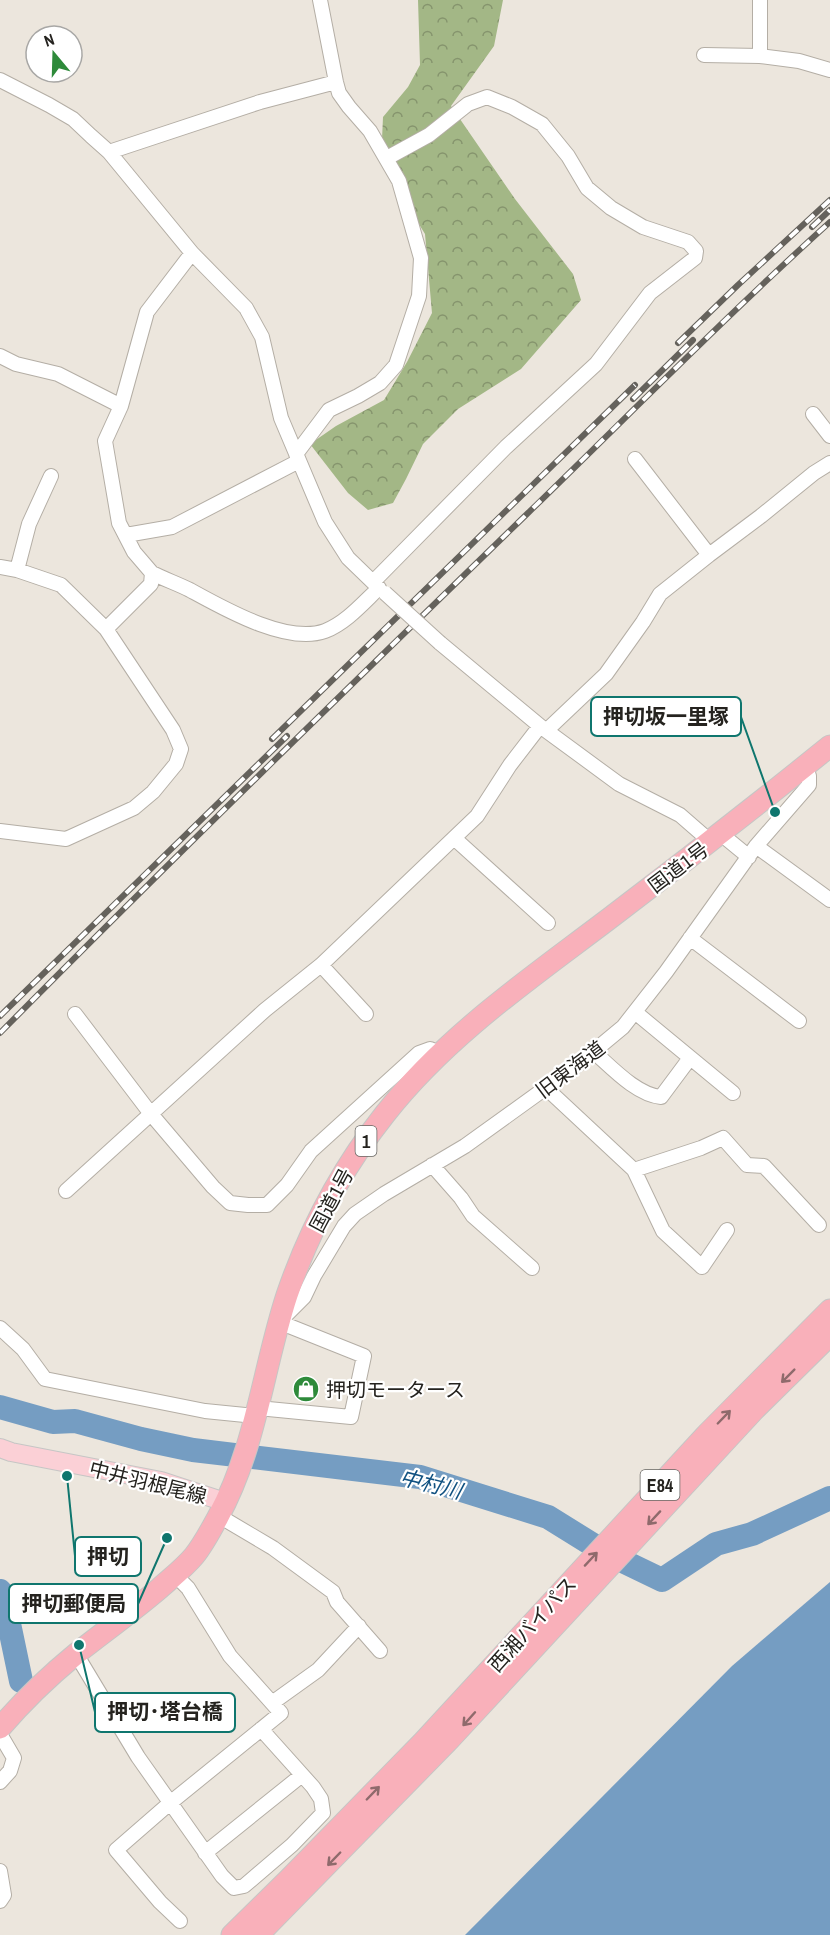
<svg xmlns="http://www.w3.org/2000/svg" width="830" height="1935" font-family="'Archivo Narrow','Noto Sans JP',sans-serif">
<defs>
<pattern id="forest-crowns" width="20" height="18" patternUnits="userSpaceOnUse" patternTransform="scale(1.5)"><rect width="20" height="18" fill="#a3b786"/><path d="M2 6a3 3 0 1 1 6 0M12 15a3 3 0 1 1 6 0" fill="none" stroke="#85946d"/></pattern>
</defs>
<rect width="100%" height="100%" fill="#ece6dd"/>
<path fill="url(#forest-crowns)" d="M 418,0 L 503,0 L 494,46 L 451,106 L 515,199 L 573,274 L 581,300 L 521,369 L 458,409 L 423,444 L 406,479 L 393,503 L 368,510 L 348,493 L 310,444 L 336,426 L 384,400 L 407,362 L 432,313 L 425,234 L 381,162 L 383,117 L 408,87 L 420,65 Z"/>
<path fill="#759dc2" d="M 830,1582 L 830,1935 L 465,1935 L 732,1666 Z"/>
<g fill="none" stroke-linecap="round" stroke-linejoin="round">
<path stroke="#759dc2" stroke-width="24" d="M 0,1407 L 53,1422 L 75,1421 L 141,1439 L 193,1450 L 420,1477 L 548,1517 L 606,1553 L 662,1580 L 716,1544 L 752,1534 L 830,1498
M 0,1591 L 3,1595 L 21,1681"/>
<defs>
<path id="minor" d="M 760,0 L 760,56 L 799,61 L 830,70
M 704,55 L 760,56
M 0,80 L 49,105 L 73,119 L 91,136 L 109,152 L 192,253 L 246,308 L 262,337 L 281,418 L 325,522 L 348,558 L 379,588
M 109,152 L 260,102 L 336,82
M 0,356 L 16,364 L 58,374 L 121,406
M 813,414 L 830,436
M 296,454 L 329,410 L 358,396 L 380,383 L 396,365 L 419,296 L 421,258 L 399,181 L 370,131 L 349,107 L 339,93 L 336,82 L 320,0
M 635,459 L 709,555
M 126,535 L 172,527 L 299,461
M 0,567 L 17,570 L 61,585 L 106,629 L 173,730 L 181,749 L 176,764 L 153,792 L 134,808 L 66,839 L 0,831
M 17,570 L 29,524 L 51,476
M 152,573 C 164,579 178,584 190,590 C 223,608 287,645 325,631 C 346,623 363,603 379,588
M 373,582 L 506,447 L 596,364 L 650,293 L 695,258 L 696,251 L 688,242 L 643,227 L 611,208 L 587,188 L 568,156 L 542,124 L 512,107 L 487,97 L 468,104 L 429,135 L 387,158
M 106,629 L 151,584 L 152,573 L 134,552 L 119,523 L 105,441 L 121,406 L 147,312 L 192,253
M 440,643 L 540,726 L 619,784 L 680,815 L 711,842
M 547,730 L 606,674 L 643,622 L 660,594 L 709,555 L 761,516 L 814,473 L 830,463
M 721,834 L 749,857
M 454,838 L 548,923
M 756,846 L 830,900
M 690,938 L 799,1021
M 321,965 L 366,1014
M 635,1012 L 733,1093
M 75,1014 L 151,1114 L 213,1187 L 230,1203 L 248,1205 L 267,1205 L 287,1185 L 311,1151 L 419,1053 L 430,1049 L 440,1053
M 594,1052 C 612,1068 637,1095 661,1097 L 690,1058
M 546,1088 L 634,1170 L 663,1231 L 702,1267 L 727,1230
M 432,1165 L 461,1198 L 473,1216 L 532,1268
M 634,1170 L 701,1148 L 723,1138 L 747,1165 L 764,1166 L 819,1225
M 66,1191 L 265,1010 L 321,965 L 477,816 L 510,765 L 540,726
M 0,1328 L 23,1349 L 45,1379 L 205,1411 L 255,1416
M 258,1408 L 351,1417 L 364,1356 L 279,1322 L 304,1297 L 314,1276 L 344,1226 L 355,1214 L 384,1194 L 465,1146 L 576,1066 L 623,1027 L 666,972 L 756,846 L 809,785 L 809,776 L 805,766
M 219,1516 L 273,1548 L 333,1592 L 337,1602 L 380,1651
M 175,1575 L 188,1588 L 230,1656 L 281,1713 L 170,1803 L 116,1850 L 160,1902 L 180,1921
M 76,1654 L 138,1757 L 222,1876 L 234,1888 L 244,1886 L 292,1845 L 323,1813 L 321,1799 L 313,1787 L 261,1729
M 272,1703 L 318,1670 L 359,1626
M 0,1734 L 14,1758 L 10,1771 L 0,1782
M 205,1853 L 302,1775
M 0,1871 L 4,1895 L 0,1901"/>
<path id="major" d="M 0,1448 L 11,1452 L 161,1481 L 225,1502"/>
<path id="highway" d="M 0,1728 C 23,1701 48,1677 76,1654 C 104,1632 133,1611 160,1588 C 171,1578 184,1568 194,1556 C 203,1545 211,1530 218,1517 C 256,1448 263,1368 287,1295 C 309,1231 343,1167 385,1114 C 447,1035 531,978 610,918 C 684,862 757,805 830,746
M 232,1935 L 288,1880 L 423,1742 L 706,1435 L 830,1310
M 258,1935 L 448,1741 L 754,1410 L 830,1335"/>
</defs>
<use href="#minor" stroke="#b4aea5" stroke-width="16"/>
<use href="#major" stroke="#c6c6c5" stroke-width="20"/>
<use href="#highway" stroke="#c6c6c5" stroke-width="23"/>
<use href="#minor" stroke="#fff" stroke-width="14"/>
<use href="#major" stroke="#fbd0d6" stroke-width="18"/>
<use href="#highway" stroke="#f9b0ba" stroke-width="21"/>
<defs>
<path id="rail" d="M 812,227 L 830,210
M 678,343 L 738,285 L 830,200
M 633,399 L 693,340
M 272,739 L 635,385
M 0,1016 L 287,736
M 0,1033 C 174,857 351,685 528,513 C 628,416 726,316 830,222"/>
</defs>
<use href="#rail" stroke="#65625c" stroke-width="6"/>
<use href="#rail" stroke="#fff" stroke-width="4" stroke-dasharray="11" stroke-linecap="butt"/>
<defs>
<path id="minor-bridge" d="M 385,593 L 440,643"/>
</defs>
<use href="#minor-bridge" stroke="#b4aea5" stroke-width="16" stroke-linecap="butt"/>
<use href="#minor-bridge" stroke="#fff" stroke-width="14"/>
</g>
<defs><path id="oneway-shaft" d="M-6 0H5M1.5-3L5.5 0L1.5 3" fill="none" stroke-width="1.6" stroke-linecap="round" stroke-linejoin="round" transform="scale(1.5)"/></defs>
<g stroke="#8f6a6c">
<use href="#oneway-shaft" transform="translate(788 1376) rotate(135)"/>
<use href="#oneway-shaft" transform="translate(724 1417) rotate(-46)"/>
<use href="#oneway-shaft" transform="translate(654 1518) rotate(133)"/>
<use href="#oneway-shaft" transform="translate(591 1559) rotate(-47)"/>
<use href="#oneway-shaft" transform="translate(469 1719) rotate(132)"/>
<use href="#oneway-shaft" transform="translate(373 1793) rotate(-46)"/>
<use href="#oneway-shaft" transform="translate(334 1859) rotate(134)"/>
</g>
<defs>
<symbol id="shop-disc" viewBox="-11 -11 22 22"><circle r="9.5" fill="#2e8a3a" stroke="#fff"/><path d="M-5-2.5h2.3a2.7 3.5 0 0 1 5.4 0H5L5.5 6h-11ZM-1.5-2.5h3a1.5 2.3 0 0 0-3 0Z" fill="#fff"/></symbol>
</defs>
<g fill-rule="evenodd">
<use href="#shop-disc" x="291" y="1374" width="30" height="30"/>
</g>
<g text-anchor="middle" dominant-baseline="central" stroke-width="4.5" stroke-linejoin="round" paint-order="stroke">
<g fill="#fff" stroke="#666562" stroke-width="1.5">
<rect x="355.5" y="1126" width="21" height="30" rx="4.5"/>
<rect x="640.5" y="1470" width="39" height="30" rx="4.5"/>
</g>
<g font-size="18" font-weight="bold" fill="#25231f">
<text x="366" y="1141">1</text>
<text x="660" y="1485">E84</text>
</g>
<g font-size="20" fill="#25231f" stroke="#fff">
<text transform="translate(678 867) rotate(-37)">国道1号</text>
<text transform="translate(570 1069) rotate(-37)">旧東海道</text>
<text transform="translate(331 1200) rotate(-62)">国道1号</text>
<text transform="translate(148 1482) rotate(14)">中井羽根尾線</text>
<text transform="translate(532 1624) rotate(-48)">西湘バイパス</text>
</g>
<g font-size="20" fill="#25231f" stroke="#fff" text-anchor="start">
<text x="326" y="1389">押切モータース</text>
</g>
<g font-size="21" font-style="italic" fill="#105181" stroke="#fff">
<text transform="translate(431 1484) rotate(14)">中村川</text>
</g>
</g>
<path fill="none" stroke="#0f766e" stroke-width="2" d="M775 812L741 717M67 1476L75 1556M167 1538L138 1604M79 1645L95 1712"/>
<g fill="#0f766e" stroke="#fff" stroke-width="2">
<circle cx="775" cy="812" r="6"/>
<circle cx="67" cy="1476" r="6"/>
<circle cx="167" cy="1538" r="6"/>
<circle cx="79" cy="1645" r="6"/>
</g>
<g fill="#fff" stroke="#0f766e" stroke-width="2">
<rect x="591" y="697" width="150" height="39" rx="6"/>
<rect x="75" y="1537" width="66" height="39" rx="6"/>
<rect x="9" y="1584" width="129" height="39" rx="6"/>
<rect x="95" y="1693" width="140" height="39" rx="6"/>
</g>
<g font-size="21" text-anchor="middle" font-weight="bold" fill="#25231f">
<text x="666" y="724">押切坂一里塚</text>
<text x="108" y="1564">押切</text>
<text x="74" y="1611">押切郵便局</text>
<text x="165" y="1719">押切･塔台橋</text>
</g>
<g transform="translate(54 54) rotate(341)"><circle r="28" fill="#ffffff" stroke="#a8a7a5" stroke-width="1.5"/>
<path d="M0-4.5L10 22L0 15L-10 22Z" fill="#2e8a3a"/>
<text y="-9" font-size="16" font-weight="bold" text-anchor="middle" fill="#25231f">N</text>
</g>
</svg>
